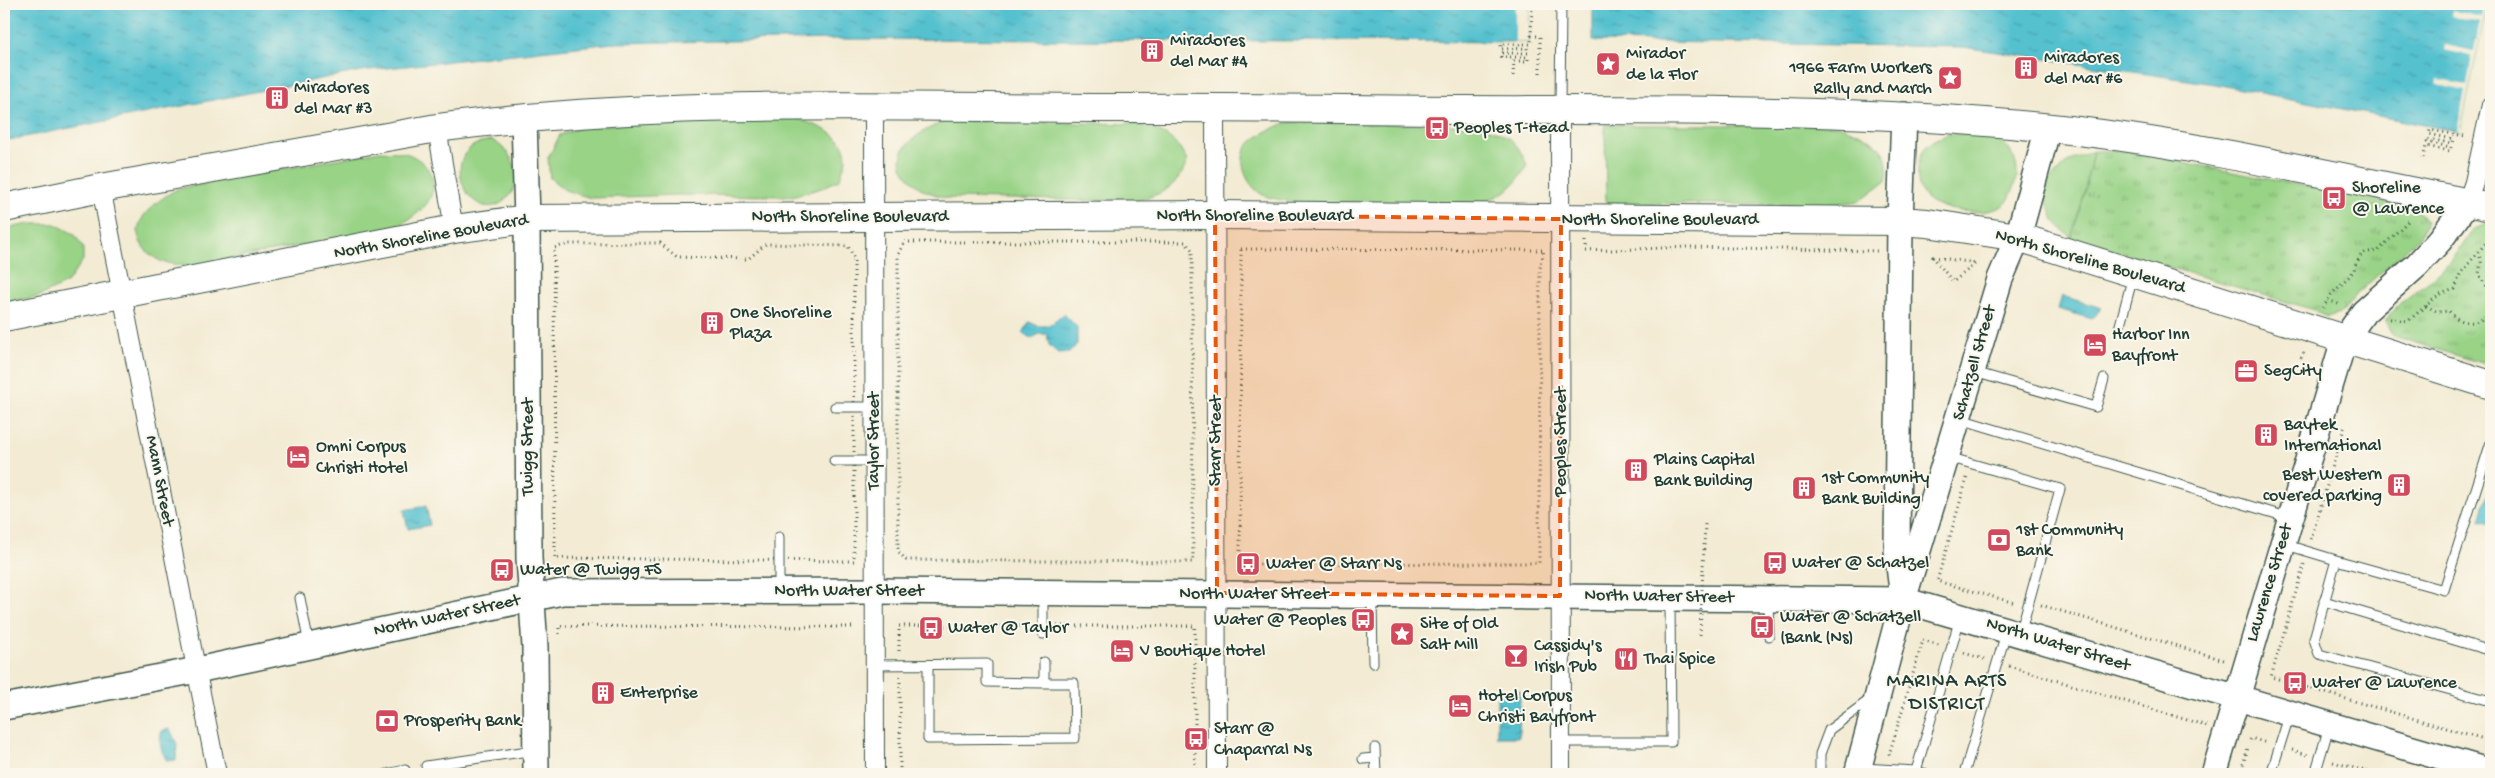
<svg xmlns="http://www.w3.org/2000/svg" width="2495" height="778" font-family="'Gochi Hand',sans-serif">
<defs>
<pattern id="park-tufts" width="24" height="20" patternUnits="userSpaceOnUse" patternTransform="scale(1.25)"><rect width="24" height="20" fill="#98d386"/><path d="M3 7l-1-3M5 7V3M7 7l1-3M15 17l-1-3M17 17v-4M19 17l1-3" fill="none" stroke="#7bac6e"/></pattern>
<pattern id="water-ripples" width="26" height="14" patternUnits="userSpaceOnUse" patternTransform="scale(1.25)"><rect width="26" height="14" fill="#55c1cf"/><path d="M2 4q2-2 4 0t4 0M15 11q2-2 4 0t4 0" fill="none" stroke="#469ea9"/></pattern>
</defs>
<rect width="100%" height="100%" fill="#fbf7ec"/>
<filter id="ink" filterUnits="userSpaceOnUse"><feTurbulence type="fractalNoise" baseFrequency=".02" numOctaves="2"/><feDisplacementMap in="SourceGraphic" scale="10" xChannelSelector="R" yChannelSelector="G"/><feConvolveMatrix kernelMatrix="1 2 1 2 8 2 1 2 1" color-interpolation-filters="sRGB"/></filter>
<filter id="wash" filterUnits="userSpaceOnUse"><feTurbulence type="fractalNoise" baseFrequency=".0096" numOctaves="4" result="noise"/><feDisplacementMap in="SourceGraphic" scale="20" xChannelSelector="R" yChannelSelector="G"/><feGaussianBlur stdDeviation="1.12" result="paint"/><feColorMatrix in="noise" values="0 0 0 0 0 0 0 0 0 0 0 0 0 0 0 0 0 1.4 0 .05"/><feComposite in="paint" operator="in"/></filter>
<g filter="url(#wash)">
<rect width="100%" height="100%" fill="#f3ebd3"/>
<path fill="#98d386" stroke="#5c885d" d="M 796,118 C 816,126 847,133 846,160 C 845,166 841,173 840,179 L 822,188 L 792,196 L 678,195 L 591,198 L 565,190 L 550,178 L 548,158 L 560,135 L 582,127 L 689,119 Z
M 945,121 L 1136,124 C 1159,130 1179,138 1187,162 C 1177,188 1162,194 1136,201 L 945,198 C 937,195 926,192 919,187 C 879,156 914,134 945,121 Z
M 1288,122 L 1478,125 C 1506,135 1515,136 1527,165 C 1514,189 1501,198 1475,203 L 1291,202 C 1283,200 1273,199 1265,196 C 1247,188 1234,159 1250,143 C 1261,133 1274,128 1288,122 Z
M 1605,125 L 1838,125 C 1866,135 1894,146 1886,181 L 1859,201 L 1828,205 L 1606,203 Z
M 1948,134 C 1960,135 1978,133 1990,136 C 2015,145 2024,172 2011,194 C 2010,197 2008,202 2005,204 C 1989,218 1941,212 1926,198 C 1914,186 1916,161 1925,148 C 1929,142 1941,138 1948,134 Z
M 492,140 C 512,151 526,176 509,196 C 473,237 429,146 492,140 Z
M 380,151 C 389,152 400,151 408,154 C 425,160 439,178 431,196 C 426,210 408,220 397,227 L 190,267 C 181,265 171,264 163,262 C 155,259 146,252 142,245 C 127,220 159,200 177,189 Z
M 2093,151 L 2084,196 L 2071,238 L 2054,220 L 2045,196 L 2048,182 L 2067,162 Z
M 29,224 L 55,224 L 74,234 L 83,247 L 83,260 L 68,282 L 40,296 L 4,303 L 4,229 Z"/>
<path fill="url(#park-tufts)" stroke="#5c885d" d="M 2093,151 L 2126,151 L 2415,208 L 2426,221 L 2420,237 L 2357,294 L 2342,312 L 2327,317 L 2314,310 L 2071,238 L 2084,196 Z
M 2488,224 L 2491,225 L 2491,366 L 2394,336 L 2386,321 C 2399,300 2422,289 2440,272 C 2453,259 2463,244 2473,229 Z"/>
<path fill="url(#water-ripples)" stroke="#3a7f82" d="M 4,4 L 1529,4 L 1529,42 L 841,39 L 613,43 L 361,71 L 4,141 Z
M 1593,4 L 2487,4 L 2460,132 L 2215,84 L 1963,47 L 1593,41 Z
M 2062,296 L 2102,308 L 2092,319 L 2058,309 Z
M 1064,314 L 1077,327 L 1077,344 L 1069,353 L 1058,353 L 1049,345 L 1047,334 L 1038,334 L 1032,339 L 1023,333 L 1029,322 L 1038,326 L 1049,326 Z
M 2490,486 L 2491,487 L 2491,524 L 2480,521 Z
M 426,506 L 430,525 L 408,529 L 404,510 Z
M 1497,691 L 1520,691 L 1519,737 L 1497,737 Z
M 170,729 L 177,744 L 176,760 L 167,761 C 161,751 158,743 162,731 Z"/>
<path fill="#f3ebd3" d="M 1515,4 L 1529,4 L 1529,42 L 1515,42 Z
M 2484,4 L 2487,4 L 2460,132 L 2457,131 L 2465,91 L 2437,85 L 2438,80 L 2467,85 L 2472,56 L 2444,50 L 2445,45 L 2474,51 L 2480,22 L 2451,16 L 2452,10 L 2481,17 Z"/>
</g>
<g filter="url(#ink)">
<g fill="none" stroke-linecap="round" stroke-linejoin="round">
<defs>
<path id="lane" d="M 1560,108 L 1561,4
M 2119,329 L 2133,276
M 1974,372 L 2096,407 L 2104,379
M 835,407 L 874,407
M 1960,419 L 2290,518
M 1948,457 L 2060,489 L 2020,634
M 834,461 L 873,461
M 779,537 L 779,590
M 2283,544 L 2336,560 L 2314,639 L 2319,654 L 2491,701
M 2336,560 L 2444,590 L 2491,442
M 1043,595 L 1043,634
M 300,598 L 309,645
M 1372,598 L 1373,663
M 1768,601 L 1769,636
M 2324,601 L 2491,651
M 874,665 L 987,664 L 987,682 L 1044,683 L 1044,662
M 928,665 L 928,739 L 1075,738 L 1074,683 L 1044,683
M 1561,742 L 1671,742 L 1670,600
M 1375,748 L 1376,774
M 1363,759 L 1375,758
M 426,766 L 535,750
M 1862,768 L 1916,771
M 387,774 L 405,770
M 1820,774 L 1820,754 L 1829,730 L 1872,698
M 1927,774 L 1916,771 L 1960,618
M 1964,774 L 2006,633
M 2271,774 L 2290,713
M 2315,774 L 2329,727"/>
<path id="street" d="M 1215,107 L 1217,774
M 874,108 L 875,774
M 1560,110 L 1561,774
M 437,128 L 454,229
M 101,188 L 217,774
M 2467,203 L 2474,182 L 2491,105"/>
<path id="secondary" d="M 524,119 L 527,219 L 529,558 L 535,647 L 536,774
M 1902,590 L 1897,550 L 1900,221 L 1904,115
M 4,707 L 197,670 L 562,592 L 874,591 L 1903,600 L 2491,772
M 1857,774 L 1903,600 L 2000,279 L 2018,237 L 2048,128
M 2214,774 L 2344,340 L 2364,312 L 2417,265 L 2440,240 L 2467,203"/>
<path id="primary" d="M 4,208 L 101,188 L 437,128 C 667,97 900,108 1131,108 C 1273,107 1414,111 1556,110 C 1718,110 1881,111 2042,127 C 2193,142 2343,179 2491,207
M 4,317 L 454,229 L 527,219 L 1215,215 L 1900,221 L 1927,223 L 2018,237 L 2491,385"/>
</defs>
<use href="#lane" stroke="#3f574c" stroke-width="11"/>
<use href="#street" stroke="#3f574c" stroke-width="20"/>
<use href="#secondary" stroke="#3f574c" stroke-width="28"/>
<use href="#primary" stroke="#3f574c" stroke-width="30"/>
<path stroke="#3f574c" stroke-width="3" stroke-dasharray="1 4" stroke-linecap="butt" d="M 1531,36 L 1540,36 L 1540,76
M 1513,76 L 1514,61 L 1528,61 L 1528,57 L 1501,57 L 1501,53 L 1528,53 L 1527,48 L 1501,49 L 1501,44 L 1531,44 L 1532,4
M 2423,158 L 2426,146 L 2450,151 L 2451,147 L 2427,142 L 2427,139 L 2452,143 L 2453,139 L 2429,134 L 2430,130 L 2465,136
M 1586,241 L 1586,251 L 1688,247 L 1878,251
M 904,242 L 1185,242 L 1192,250 L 1193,562 L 906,560 L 898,551 L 898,255 Z
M 660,243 L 677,257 L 748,259 L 766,244 L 848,246 L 854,258 L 854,561 L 555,558 L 554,248 L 568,244 Z
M 1241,249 L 1544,250 L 1540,268 L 1539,563 L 1248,564 L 1240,559 Z
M 2479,252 L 2481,262 L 2479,274 L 2491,296
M 1933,257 L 1976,263 L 1953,282 Z
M 2328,300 L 2341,305
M 2426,306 L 2438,312 L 2449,311 C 2461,327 2487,327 2491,304
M 2323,308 L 2331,295 L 2354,271 L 2355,265 L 2361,255 L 2366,252 L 2378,251 L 2410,219
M 2390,319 L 2408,321 L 2440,294 L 2455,289 L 2460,274 L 2490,238
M 2301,358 L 2305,350
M 1967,478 L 1937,581 L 2015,603
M 2311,539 L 2345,425
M 2304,564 L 2271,677 L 2491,741
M 2041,605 L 2224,660
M 1057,626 L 1195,626 L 1195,774
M 559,634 L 559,626 L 854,627 L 854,629
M 899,651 L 899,626 L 1028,626
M 1964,653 L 1984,659
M 2009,666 L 2207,726
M 900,677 L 900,774
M 2250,740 L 2251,738 L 2267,743
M 2292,750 L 2308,755
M 1889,755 L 1923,640 L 1939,645
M 2333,762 L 2376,774
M 2240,774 L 2248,748"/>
<use href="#lane" stroke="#fff" stroke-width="9"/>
<use href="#street" stroke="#fff" stroke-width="18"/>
<use href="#secondary" stroke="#fff" stroke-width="25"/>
<use href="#primary" stroke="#fff" stroke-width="28"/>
<path stroke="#3f574c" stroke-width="3" stroke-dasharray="1 4" stroke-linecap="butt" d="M 1700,635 L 1705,524"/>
</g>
</g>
<path fill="#e8590c" fill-opacity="0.2" stroke="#e8590c" stroke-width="4" stroke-dasharray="10 6" stroke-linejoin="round" d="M 1215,215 L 1561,219 L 1560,596 L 1217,593 Z"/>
<defs>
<symbol id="building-square" viewBox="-11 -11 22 22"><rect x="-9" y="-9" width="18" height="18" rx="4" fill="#d1495b" stroke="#fbf7ec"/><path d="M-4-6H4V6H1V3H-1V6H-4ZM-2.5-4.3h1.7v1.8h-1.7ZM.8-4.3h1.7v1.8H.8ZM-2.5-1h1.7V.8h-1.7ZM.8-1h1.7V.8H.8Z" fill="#fff"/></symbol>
<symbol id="sight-square" viewBox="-11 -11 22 22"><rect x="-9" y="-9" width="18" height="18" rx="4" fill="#d1495b" stroke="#fbf7ec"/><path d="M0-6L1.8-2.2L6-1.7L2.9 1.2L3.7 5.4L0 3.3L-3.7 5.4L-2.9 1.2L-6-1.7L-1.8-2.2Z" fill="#fff"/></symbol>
<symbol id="bus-square" viewBox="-11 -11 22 22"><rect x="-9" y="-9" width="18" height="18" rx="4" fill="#d1495b" stroke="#fbf7ec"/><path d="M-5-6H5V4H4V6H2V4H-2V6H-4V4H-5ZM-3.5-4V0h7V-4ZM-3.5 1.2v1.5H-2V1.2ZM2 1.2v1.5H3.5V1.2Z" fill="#fff"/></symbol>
<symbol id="hotel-square" viewBox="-11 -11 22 22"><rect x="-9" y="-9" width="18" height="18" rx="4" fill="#d1495b" stroke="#fbf7ec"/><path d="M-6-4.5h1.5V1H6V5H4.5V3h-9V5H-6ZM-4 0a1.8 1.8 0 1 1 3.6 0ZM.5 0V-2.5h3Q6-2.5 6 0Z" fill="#fff"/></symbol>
<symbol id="office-square" viewBox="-11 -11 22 22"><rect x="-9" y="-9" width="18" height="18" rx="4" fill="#d1495b" stroke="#fbf7ec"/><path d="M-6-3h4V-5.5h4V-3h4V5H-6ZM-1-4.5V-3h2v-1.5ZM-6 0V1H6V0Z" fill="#fff"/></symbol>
<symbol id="bank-square" viewBox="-11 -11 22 22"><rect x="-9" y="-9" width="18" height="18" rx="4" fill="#d1495b" stroke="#fbf7ec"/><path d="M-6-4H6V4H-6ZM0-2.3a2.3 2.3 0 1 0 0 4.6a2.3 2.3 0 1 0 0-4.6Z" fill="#fff"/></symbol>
<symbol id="bar-square" viewBox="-11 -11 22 22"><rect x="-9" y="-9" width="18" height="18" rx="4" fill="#d1495b" stroke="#fbf7ec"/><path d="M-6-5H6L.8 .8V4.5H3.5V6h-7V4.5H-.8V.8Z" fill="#fff"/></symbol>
<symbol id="restaurant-square" viewBox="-11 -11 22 22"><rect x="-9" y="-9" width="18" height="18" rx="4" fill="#d1495b" stroke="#fbf7ec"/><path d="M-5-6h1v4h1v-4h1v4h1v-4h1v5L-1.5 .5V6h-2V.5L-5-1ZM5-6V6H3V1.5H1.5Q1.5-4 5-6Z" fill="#fff"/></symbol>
</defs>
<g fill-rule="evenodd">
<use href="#building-square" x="1138" y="37" width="28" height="28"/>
<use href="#sight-square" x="1594" y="50" width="28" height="28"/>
<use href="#building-square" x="2012" y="54" width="28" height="28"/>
<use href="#sight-square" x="1936" y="64" width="28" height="28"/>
<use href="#building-square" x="263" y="84" width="28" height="28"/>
<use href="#bus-square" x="1423" y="114" width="28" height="28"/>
<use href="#bus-square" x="2320" y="184" width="28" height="28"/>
<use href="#building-square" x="698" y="309" width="28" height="28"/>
<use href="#hotel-square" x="2081" y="331" width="28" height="28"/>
<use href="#office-square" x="2232" y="357" width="28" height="28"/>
<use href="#building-square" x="2252" y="421" width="28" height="28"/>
<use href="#hotel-square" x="284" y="443" width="28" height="28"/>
<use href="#building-square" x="1622" y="456" width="28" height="28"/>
<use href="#building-square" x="2385" y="471" width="28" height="28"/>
<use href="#building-square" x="1790" y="474" width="28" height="28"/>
<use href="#bank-square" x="1985" y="526" width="28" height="28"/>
<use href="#bus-square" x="1761" y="549" width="28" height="28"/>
<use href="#bus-square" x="1234" y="550" width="28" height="28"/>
<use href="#bus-square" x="488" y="556" width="28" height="28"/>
<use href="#bus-square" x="1349" y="606" width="28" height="28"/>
<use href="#bus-square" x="1748" y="613" width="28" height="28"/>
<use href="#bus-square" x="917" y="614" width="28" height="28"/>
<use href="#sight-square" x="1388" y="620" width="28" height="28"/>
<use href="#hotel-square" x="1108" y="637" width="28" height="28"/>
<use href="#bar-square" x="1502" y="642" width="28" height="28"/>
<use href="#restaurant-square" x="1612" y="645" width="28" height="28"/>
<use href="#bus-square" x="2281" y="669" width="28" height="28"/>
<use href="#building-square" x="589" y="679" width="28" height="28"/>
<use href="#hotel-square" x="1446" y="692" width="28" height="28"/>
<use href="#bank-square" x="373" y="707" width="28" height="28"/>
<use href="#bus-square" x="1182" y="725" width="28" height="28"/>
</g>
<g text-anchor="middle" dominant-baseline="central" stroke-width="4" stroke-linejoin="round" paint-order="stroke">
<g font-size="18" fill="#1f3d34" stroke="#fbf7ec" text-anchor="start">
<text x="1170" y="41">Miradores<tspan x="1170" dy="21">del Mar #4</tspan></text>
<text x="1626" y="54">Mirador<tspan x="1626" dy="21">de la Flor</tspan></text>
<text x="2044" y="58">Miradores<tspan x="2044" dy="21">del Mar #6</tspan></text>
<text x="1932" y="68" text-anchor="end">1966 Farm Workers<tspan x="1932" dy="21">Rally and March</tspan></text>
<text x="294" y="88">Miradores<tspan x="294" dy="21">del Mar #3</tspan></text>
<text x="1454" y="128">Peoples T-Head</text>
<text x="2352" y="188">Shoreline<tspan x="2352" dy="21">@ Lawrence</tspan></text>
<text x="730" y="313">One Shoreline<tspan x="730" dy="21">Plaza</tspan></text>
<text x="2112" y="335">Harbor Inn<tspan x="2112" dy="21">Bayfront</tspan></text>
<text x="2264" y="371">SegCity</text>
<text x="2284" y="425">Baytek<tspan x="2284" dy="21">International</tspan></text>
<text x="316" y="447">Omni Corpus<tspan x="316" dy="21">Christi Hotel</tspan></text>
<text x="1654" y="460">Plains Capital<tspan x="1654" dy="21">Bank Building</tspan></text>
<text x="2382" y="475" text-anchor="end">Best Western<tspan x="2382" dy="21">covered parking</tspan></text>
<text x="1822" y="478">1st Community<tspan x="1822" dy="21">Bank Building</tspan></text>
<text x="2016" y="530">1st Community<tspan x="2016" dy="21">Bank</tspan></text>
<text x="1792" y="563">Water @ Schatzel</text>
<text x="1266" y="564">Water @ Starr Ns</text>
<text x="520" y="570">Water @ Twigg FS</text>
<text x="1780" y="617">Water @ Schatzell<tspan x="1780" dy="21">(Bank (Ns)</tspan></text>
<text x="1346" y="620" text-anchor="end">Water @ Peoples</text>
<text x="1420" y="624">Site of Old<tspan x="1420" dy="21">Salt Mill</tspan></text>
<text x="948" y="628">Water @ Taylor</text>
<text x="1534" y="646">Cassidy's<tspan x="1534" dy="21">Irish Pub</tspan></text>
<text x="1140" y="651">V Boutique Hotel</text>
<text x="1644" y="659">Thai Spice</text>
<text x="2312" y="683">Water @ Lawrence</text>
<text x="620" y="693">Enterprise</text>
<text x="1478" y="696">Hotel Corpus<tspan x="1478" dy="21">Christi Bayfront</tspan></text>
<text x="404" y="721">Prosperity Bank</text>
<text x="1214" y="729">Starr @<tspan x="1214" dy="21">Chaparral Ns</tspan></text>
</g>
<g font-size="18" fill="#1f3d34" stroke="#fbf7ec">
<text x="1255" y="216">North Shoreline Boulevard</text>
<text x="850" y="217">North Shoreline Boulevard</text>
<text x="1660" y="220">North Shoreline Boulevard</text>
<text transform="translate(431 237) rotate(-10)">North Shoreline Boulevard</text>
<text transform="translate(2090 262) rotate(16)">North Shoreline Boulevard</text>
<text transform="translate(1975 363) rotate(-74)">Schatzell Street</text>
<text transform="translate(874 441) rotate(-90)">Taylor Street</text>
<text transform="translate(1216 441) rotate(-90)">Starr Street</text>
<text transform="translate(1561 442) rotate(-90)">Peoples Street</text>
<text transform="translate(528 447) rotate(-90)">Twigg Street</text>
<text transform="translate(159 481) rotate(79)">Mann Street</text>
<text transform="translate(2270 583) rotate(-73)">Lawrence Street</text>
<text x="849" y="591">North Water Street</text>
<text x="1254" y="594">North Water Street</text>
<text transform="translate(1659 597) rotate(1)">North Water Street</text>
<text transform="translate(447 616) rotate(-12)">North Water Street</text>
<text transform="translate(2058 645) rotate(17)">North Water Street</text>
</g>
<g font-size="20" letter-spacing="1" fill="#1f3d34" stroke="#fbf7ec">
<text x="1947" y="682">MARINA ARTS<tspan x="1947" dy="23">DISTRICT</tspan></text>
</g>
</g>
<rect width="2495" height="778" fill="none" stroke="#fbf7ec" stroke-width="20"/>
</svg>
